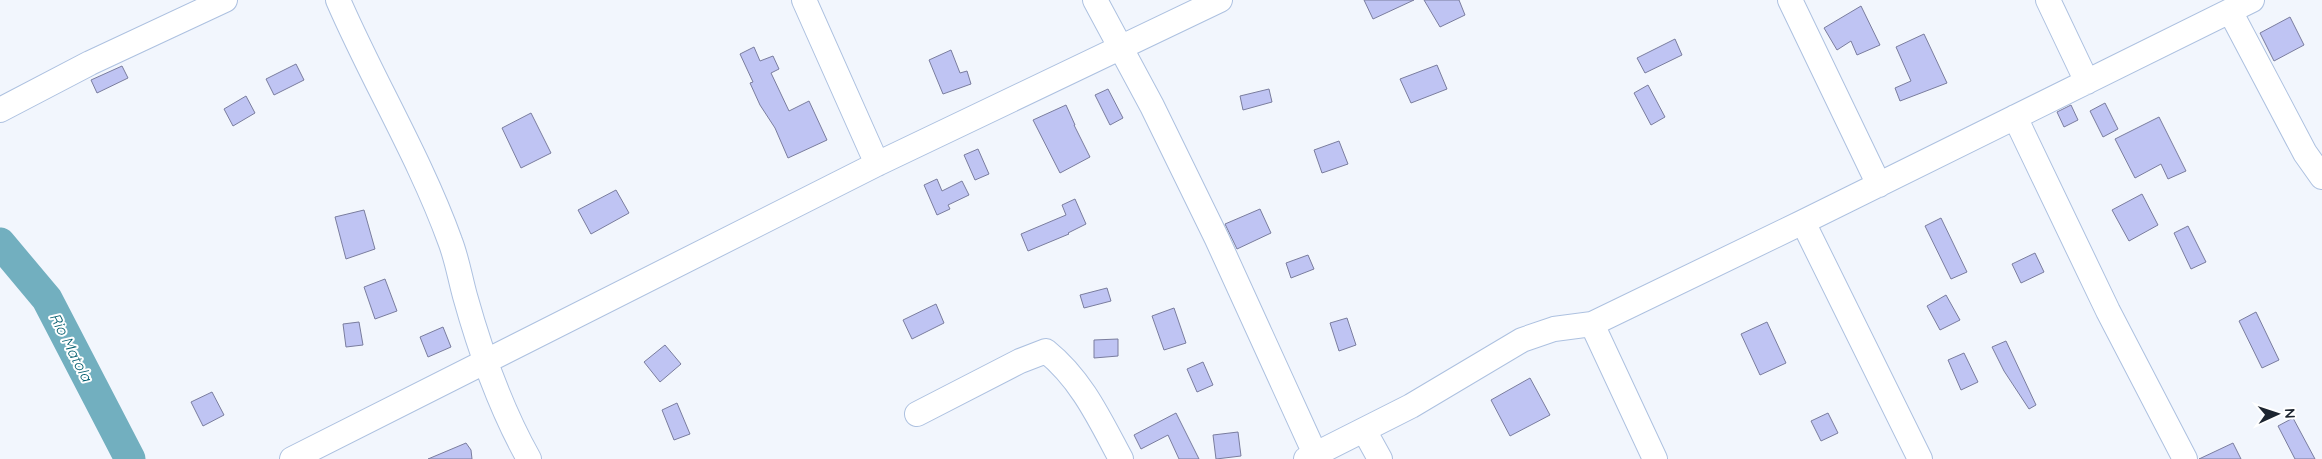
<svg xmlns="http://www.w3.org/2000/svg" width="2322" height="459" font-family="Quicksand,sans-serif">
<rect width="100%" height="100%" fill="#f2f6fd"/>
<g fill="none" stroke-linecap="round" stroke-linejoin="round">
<path stroke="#72afbf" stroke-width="31" d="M 0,243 L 47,299 L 130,459"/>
</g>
<path fill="#bfc4f3" stroke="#7a7d9e" d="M 1364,0 L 1414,0 L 1373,19 Z
M 1424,0 L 1459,0 L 1465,15 L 1440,27 Z
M 1861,6 L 1880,45 L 1857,55 L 1851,41 L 1837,50 L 1824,28 Z
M 2290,17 L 2304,45 L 2274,61 L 2260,33 Z
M 1924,34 L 1947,83 L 1900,101 L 1895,88 L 1911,81 L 1896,47 Z
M 1675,39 L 1682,55 L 1645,73 L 1637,58 Z
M 754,47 L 760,61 L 773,56 L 779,69 L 771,73 L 789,111 L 809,101 L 827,140 L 788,158 L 775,128 L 760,105 L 750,83 L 753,82 L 740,54 Z
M 951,50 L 960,73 L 967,71 L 971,84 L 943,94 L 929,60 Z
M 296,64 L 304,80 L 274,95 L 266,79 Z
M 1437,65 L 1447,89 L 1411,103 L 1400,79 Z
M 122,66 L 128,78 L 97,93 L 91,80 Z
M 1648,85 L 1665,117 L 1651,125 L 1634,93 Z
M 1108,89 L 1123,118 L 1110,125 L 1095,95 Z
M 1269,89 L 1272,102 L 1243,110 L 1240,96 Z
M 246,96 L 255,113 L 233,126 L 224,109 Z
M 2105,103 L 2118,129 L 2103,137 L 2090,111 Z
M 1066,105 L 1075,125 L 1074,125 L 1090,157 L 1060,173 L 1033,120 Z
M 2071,105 L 2078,120 L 2064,127 L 2057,112 Z
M 531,113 L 551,153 L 521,168 L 502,128 Z
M 2159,117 L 2186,171 L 2168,179 L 2161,164 L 2135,178 L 2115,139 Z
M 1339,141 L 1348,164 L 1322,173 L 1314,150 Z
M 978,149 L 989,174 L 975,180 L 964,155 Z
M 937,179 L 942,191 L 962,181 L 969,195 L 948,205 L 950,209 L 937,215 L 924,185 Z
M 616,190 L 629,213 L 591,234 L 578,210 Z
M 2142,194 L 2158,225 L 2129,241 L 2112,210 Z
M 1075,199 L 1086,224 L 1068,233 L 1069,234 L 1028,251 L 1021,234 L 1066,215 L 1062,205 Z
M 1260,209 L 1271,233 L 1237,249 L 1225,224 Z
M 364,210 L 375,249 L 346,259 L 335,217 Z
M 1941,218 L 1967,272 L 1951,279 L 1925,226 Z
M 2188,226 L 2206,262 L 2191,269 L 2174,233 Z
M 2035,253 L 2044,272 L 2021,283 L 2012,264 Z
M 1308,255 L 1314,269 L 1291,278 L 1286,263 Z
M 385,279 L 397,311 L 375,319 L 364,287 Z
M 1107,288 L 1111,301 L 1084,308 L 1080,295 Z
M 1946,295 L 1960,320 L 1940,330 L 1927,306 Z
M 936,304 L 944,323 L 912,339 L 903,320 Z
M 1174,308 L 1186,343 L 1164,350 L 1152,316 Z
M 2256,312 L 2279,360 L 2262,368 L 2239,321 Z
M 1347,318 L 1356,345 L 1339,351 L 1330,323 Z
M 359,322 L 363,345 L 346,347 L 343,324 Z
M 1767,322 L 1786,363 L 1760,375 L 1741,334 Z
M 443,327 L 451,347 L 428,357 L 420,337 Z
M 1118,339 L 1118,356 L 1094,358 L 1094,340 Z
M 2006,341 L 2036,405 L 2029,409 L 2004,371 L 1992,347 Z
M 665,345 L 681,364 L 660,382 L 644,362 Z
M 1964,353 L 1978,382 L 1961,390 L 1948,360 Z
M 1203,362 L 1213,385 L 1197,392 L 1187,369 Z
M 1530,378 L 1550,415 L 1510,436 L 1491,400 Z
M 212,392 L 224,415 L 203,426 L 191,402 Z
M 677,403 L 690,434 L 674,440 L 662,410 Z
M 1176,413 L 1199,459 L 1179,459 L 1168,435 L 1141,449 L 1134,435 Z
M 1828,413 L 1838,433 L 1821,441 L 1811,421 Z
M 2293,418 L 2315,459 L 2295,459 L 2278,426 Z
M 1238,432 L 1241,456 L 1216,459 L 1213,435 Z
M 466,443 L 471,450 L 472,459 L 428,459 Z
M 2233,443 L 2241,459 L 2199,459 Z"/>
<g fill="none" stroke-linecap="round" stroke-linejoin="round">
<defs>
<path id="minor" d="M 338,0 C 373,81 420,158 450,241 C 457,259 460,278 465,296 C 480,350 502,411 529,459
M 804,0 L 877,164
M 1095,0 L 1152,106 L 1217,239 L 1315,454
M 1790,0 L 1879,185
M 2048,0 L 2087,82
M 2230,11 L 2305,153 L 2322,177
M 0,110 L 90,63 L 225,0
M 2015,117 L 2108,311 L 2185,459
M 1803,222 L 1920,459
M 1592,324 L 1655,459
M 917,414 L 1020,361 L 1046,351 C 1082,380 1100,420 1121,459
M 1364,430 L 1380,459
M 292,459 L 877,164 L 1220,0
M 1306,459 L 1411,406 L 1522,340 L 1554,329 L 1592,324 L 1803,222 L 2252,0"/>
</defs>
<use href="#minor" stroke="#adc1e0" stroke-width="26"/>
<use href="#minor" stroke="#fff" stroke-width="24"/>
</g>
<g text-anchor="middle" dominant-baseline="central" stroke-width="4" stroke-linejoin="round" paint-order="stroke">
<g font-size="15" font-style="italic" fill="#025d6e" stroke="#fff">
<text transform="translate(71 347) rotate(63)">Rio Matola</text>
</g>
</g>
<g transform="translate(2277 414) rotate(87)" stroke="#ffffff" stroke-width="4" paint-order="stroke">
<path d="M0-4L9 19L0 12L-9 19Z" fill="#1d2530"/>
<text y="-8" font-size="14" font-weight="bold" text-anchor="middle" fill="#1d2530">N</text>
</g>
</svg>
